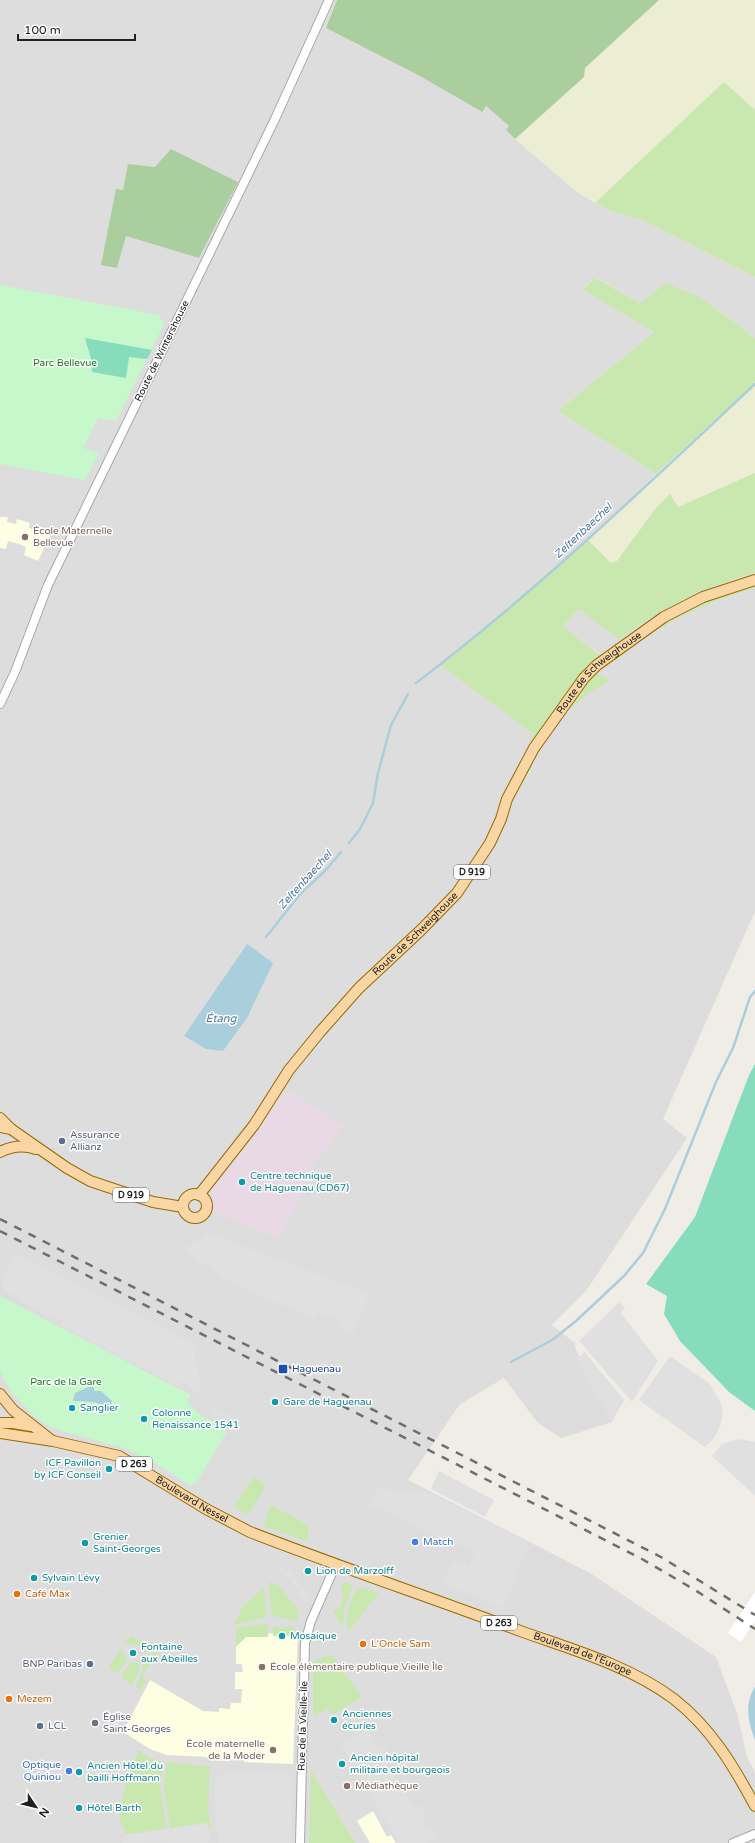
<svg xmlns="http://www.w3.org/2000/svg" width="755" height="1843" font-family="'Varela Round',sans-serif">
<rect width="100%" height="100%" fill="#f0ede7"/>
<path fill="#dedddd" fill-rule="evenodd" d="M 0,0 L 337,0 L 326,28 L 418,75 L 481,112 L 486,106 L 509,126 L 506,130 L 515,139 L 577,192 L 595,203 L 613,212 L 644,221 L 755,277 L 755,338 L 702,298 L 640,303 L 597,278 L 582,288 L 654,332 L 558,411 L 656,474 L 623,508 L 440,665 L 556,700 L 599,654 L 563,626 L 597,590 L 638,625 L 676,602 L 700,591 L 755,573 L 755,911 L 663,1119 L 687,1138 L 586,1291 L 552,1325 L 575,1343 L 576,1350 L 612,1422 L 561,1438 L 537,1422 L 504,1378 L 460,1404 L 408,1480 L 590,1573 L 716,1657 L 738,1716 L 747,1757 L 755,1773 L 755,1843 L 0,1843 ZM 128,165 L 156,167 L 126,236 L 117,267 L 116,189 L 123,190 Z"/>
<path fill="#e9d9e5" d="M 290,1091 L 344,1126 L 315,1162 L 279,1239 L 213,1212 L 211,1191 L 249,1142 L 283,1093 Z"/>
<path fill="#fdfee2" d="M 0,517 L 8,517 L 7,522 L 16,524 L 17,519 L 30,523 L 29,528 L 37,531 L 39,526 L 52,532 L 38,561 L 24,555 L 26,547 L 19,544 L 8,541 L 6,549 L 0,548 Z
M 253,1633 L 298,1634 L 293,1764 L 244,1762 L 244,1760 L 229,1759 L 229,1761 L 209,1760 L 208,1757 L 167,1755 L 150,1749 L 123,1732 L 150,1680 L 203,1711 L 219,1712 L 219,1708 L 230,1709 L 231,1703 L 241,1703 L 242,1689 L 235,1689 L 235,1672 L 243,1672 L 242,1664 L 236,1664 L 236,1647 L 241,1638 Z
M 373,1811 L 387,1837 L 391,1835 L 396,1843 L 370,1843 L 357,1821 Z"/>
<path fill="#ebeed3" d="M 659,0 L 755,0 L 755,110 L 724,82 L 595,203 L 577,192 L 515,139 L 583,77 L 585,68 Z
M 755,383 L 755,473 L 678,507 L 670,495 L 656,508 L 618,561 L 611,563 L 587,539 L 623,508 Z"/>
<path fill="#c9e8af" d="M 724,82 L 755,110 L 755,277 L 644,221 L 613,212 L 595,203 Z
M 596,278 L 640,303 L 666,283 L 702,298 L 755,338 L 755,383 L 656,474 L 558,411 L 654,332 L 582,289 Z
M 755,473 L 755,573 C 703,588 662,607 619,640 L 579,609 L 563,626 L 601,656 C 573,680 551,712 532,743 L 530,742 L 534,734 L 440,665 L 587,539 L 611,563 L 617,561 L 656,508 L 670,494 L 678,507 Z
M 755,584 L 755,588 C 706,602 654,625 617,661 L 615,657 L 671,617 L 698,604 Z
M 598,673 L 610,681 L 586,695 L 573,707 L 571,706 C 578,697 586,675 598,673 Z
M 254,1477 L 266,1485 L 250,1513 L 246,1514 L 233,1506 Z
M 271,1505 L 308,1525 L 308,1542 L 264,1526 L 270,1506 Z
M 272,1582 L 279,1586 L 297,1608 L 298,1621 L 272,1616 L 268,1583 Z
M 343,1583 L 347,1583 L 353,1587 L 344,1608 L 343,1627 L 333,1611 L 341,1606 L 343,1597 L 341,1586 Z
M 264,1587 L 267,1617 L 234,1625 L 242,1607 Z
M 359,1588 L 363,1588 L 379,1593 L 348,1632 C 345,1619 348,1598 359,1588 Z
M 265,1624 L 268,1625 L 268,1637 L 246,1637 L 236,1647 L 236,1628 Z
M 273,1627 L 294,1627 L 294,1636 L 273,1636 Z
M 131,1636 L 132,1636 L 152,1648 L 145,1653 L 139,1645 L 124,1643 Z
M 121,1648 L 127,1660 L 119,1672 L 114,1672 L 109,1667 Z
M 156,1651 L 158,1652 L 142,1676 L 147,1680 L 140,1690 L 136,1687 L 143,1669 L 143,1661 Z
M 331,1654 L 362,1697 L 332,1715 L 328,1708 L 313,1717 L 313,1662 Z
M 131,1662 L 138,1663 L 140,1667 L 132,1685 L 123,1679 L 122,1674 Z
M 139,1751 L 150,1758 L 163,1762 L 160,1789 L 167,1828 L 125,1835 L 124,1826 L 121,1826 L 119,1808 L 133,1761 Z
M 167,1762 L 210,1767 L 208,1811 L 211,1828 L 209,1830 L 208,1823 L 170,1828 L 164,1788 Z
M 311,1770 L 355,1843 L 309,1843 Z"/>
<path fill="#aace9d" d="M 337,0 L 659,0 L 585,68 L 584,77 L 515,139 L 506,130 L 509,126 L 486,106 L 482,112 L 418,75 L 326,28 Z
M 171,149 L 238,182 L 199,258 L 126,236 L 117,268 L 101,265 L 116,189 L 123,190 L 128,164 L 155,167 Z"/>
<path fill="#c6f8cb" d="M 0,285 L 159,315 L 164,324 L 116,421 L 98,418 L 83,448 L 99,453 L 85,480 L 0,464 Z
M 0,1296 L 191,1395 L 187,1401 L 200,1415 L 225,1429 L 226,1433 L 196,1483 L 189,1485 L 163,1468 L 127,1449 L 58,1430 L 43,1423 L 33,1415 L 12,1393 L 0,1372 Z"/>
<path fill="#88dcbe" d="M 85,338 L 152,350 L 147,359 L 129,357 L 126,378 L 92,372 L 91,359 Z
M 755,1064 L 755,1411 L 729,1392 L 680,1341 L 664,1314 L 667,1296 L 646,1284 L 695,1217 L 749,1075 Z"/>
<path fill="#e0e0e0" d="M 208,1233 L 369,1293 L 353,1334 L 340,1328 L 343,1322 L 319,1313 L 316,1319 L 272,1301 L 228,1280 L 196,1259 L 186,1248 Z
M 16,1253 L 197,1346 L 194,1353 L 202,1388 L 194,1394 L 189,1386 L 181,1381 L 178,1386 L 60,1325 L 62,1321 L 59,1318 L 56,1317 L 55,1320 L 16,1300 L 17,1297 L 4,1290 L 1,1282 Z
M 619,1302 L 625,1309 L 620,1312 L 658,1361 L 632,1402 L 579,1341 Z
M 585,1352 L 624,1400 L 612,1422 L 576,1359 Z
M 670,1356 L 710,1384 L 721,1404 L 723,1414 L 721,1424 L 714,1438 L 705,1447 L 639,1400 Z
M 213,1407 L 242,1421 L 239,1426 L 210,1412 Z
M 739,1439 L 755,1442 L 755,1496 L 712,1456 L 722,1444 Z
M 439,1471 L 494,1500 L 485,1517 L 431,1489 Z
M 377,1488 L 416,1493 L 419,1488 L 529,1544 L 503,1608 L 443,1584 L 452,1561 L 469,1567 L 475,1551 L 420,1530 L 415,1524 L 370,1506 Z
M 280,1566 L 290,1571 L 309,1595 L 304,1599 L 288,1577 L 281,1572 L 275,1571 Z
M 367,1729 L 378,1748 L 384,1745 L 393,1759 L 387,1763 L 413,1807 L 419,1804 L 427,1817 L 421,1821 L 426,1828 L 431,1825 L 438,1837 L 428,1843 L 399,1843 L 341,1745 Z
M 227,1772 L 292,1774 L 291,1843 L 219,1843 L 214,1810 L 215,1777 L 226,1777 Z
M 208,1823 L 210,1842 L 122,1843 L 125,1835 Z"/>
<path fill="#a9cfdc" d="M 247,944 L 273,963 L 247,1018 L 223,1051 L 206,1049 L 184,1036 Z
M 91,1386 L 94,1387 L 94,1391 L 101,1391 L 112,1401 L 111,1408 L 94,1402 L 73,1401 L 75,1393 Z
M 755,1687 L 755,1740 C 748,1722 744,1704 755,1687 Z"/>
<path fill="#fff" d="M 755,1592 L 755,1621 L 741,1642 L 728,1633 Z"/>
<g fill="none" stroke-linecap="round" stroke-linejoin="round">
<path stroke="#a9cfdc" stroke-width="2.5" d="M 416,683 C 536,592 645,487 755,384
M 349,843 L 360,829 L 373,803 L 378,773 L 391,725 L 408,694
M 266,937 L 301,893 L 325,871 L 341,852
M 511,1362 L 552,1340 L 576,1321 L 624,1276 L 643,1253 L 665,1209 L 716,1082 L 733,1048 L 750,997 L 755,991"/>
<defs>
<path id="minor" d="M 0,704 L 15,672 L 48,585 L 275,119 L 329,0
M 300,1843 L 305,1643 L 311,1621 L 336,1564
M 733,1843 L 755,1834"/>
<g id="major">
<path d="M 0,1118 L 11,1129"/>
<path d="M 0,1127 L 11,1129 L 67,1168 L 90,1181 L 153,1202 L 183,1207"/>
<path d="M 0,1152 C 12,1146 24,1145 36,1149"/>
<circle cx="195" cy="1206" r="12"/>
<path id="s1" d="M 199,1195 L 254,1125 L 289,1070 L 320,1032 L 359,988 L 421,930 L 457,893 L 490,843 L 501,819 L 507,799 L 534,748 L 584,678 L 597,665 L 664,617 L 703,597 L 755,580"/>
<path d="M 0,1394 L 13,1410 L 51,1440"/>
<path d="M 0,1423 L 13,1423 L 31,1426"/>
<path id="s2" d="M 0,1433 L 53,1441 L 119,1456 L 206,1509 L 250,1532 C 340,1567 432,1598 523,1632 C 574,1650 630,1666 674,1699 C 711,1728 733,1765 755,1806"/>
</g>
</defs>
<use href="#minor" stroke="#a7a7a7" stroke-width="10"/>
<use href="#major" stroke="#966a05" stroke-width="12"/>
<use href="#minor" stroke="#fff" stroke-width="8"/>
<use href="#major" stroke="#f9d6a3" stroke-width="10"/>
<path stroke="#6e6e6e" stroke-width="2.5" stroke-dasharray="8 8" stroke-linecap="butt" d="M 0,1219 L 661,1557 L 755,1615
M 0,1231 L 642,1559 L 695,1590 L 755,1629"/>
</g>
<g fill="#8d6e63" stroke="#fff" stroke-width="1.5">
<circle cx="25" cy="537" r="4"/>
<circle cx="262" cy="1667" r="4"/>
<circle cx="273" cy="1750" r="4"/>
<circle cx="347" cy="1786" r="4"/>
</g>
<g fill="#5c6f8a" stroke="#fff" stroke-width="1.5">
<circle cx="62" cy="1141" r="4"/>
<circle cx="90" cy="1664" r="4"/>
<circle cx="40" cy="1726" r="4"/>
</g>
<g fill="#0f9aa8" stroke="#fff" stroke-width="1.5">
<circle cx="242" cy="1182" r="4"/>
<circle cx="275" cy="1402" r="4"/>
<circle cx="72" cy="1408" r="4"/>
<circle cx="144" cy="1419" r="4"/>
<circle cx="109" cy="1469" r="4"/>
<circle cx="85" cy="1543" r="4"/>
<circle cx="308" cy="1571" r="4"/>
<circle cx="34" cy="1578" r="4"/>
<circle cx="282" cy="1636" r="4"/>
<circle cx="133" cy="1653" r="4"/>
<circle cx="334" cy="1720" r="4"/>
<circle cx="342" cy="1764" r="4"/>
<circle cx="79" cy="1772" r="4"/>
<circle cx="79" cy="1808" r="4"/>
</g>
<rect fill="#1a4fb4" stroke="#fff" stroke-width="1.5" x="278" y="1364" width="10" height="10" rx="2"/>
<g fill="#3f7fe0" stroke="#fff" stroke-width="1.5">
<circle cx="415" cy="1542" r="4"/>
<circle cx="69" cy="1771" r="4"/>
</g>
<g fill="#e8710a" stroke="#fff" stroke-width="1.5">
<circle cx="17" cy="1594" r="4"/>
<circle cx="363" cy="1644" r="4"/>
<circle cx="9" cy="1699" r="4"/>
</g>
<circle fill="#6b7280" stroke="#fff" stroke-width="1.5" cx="95" cy="1723" r="4"/>
<g text-anchor="middle" dominant-baseline="central" stroke-width="3" stroke-linejoin="round" paint-order="stroke">
<g fill="#fff" stroke="#636363" stroke-width="1">
<rect x="454" y="865" width="36" height="14" rx="3"/>
<rect x="113" y="1188" width="36" height="14" rx="3"/>
<rect x="116" y="1457" width="36" height="14" rx="3"/>
<rect x="481" y="1616" width="36" height="14" rx="3"/>
</g>
<g font-size="9" font-weight="bold" fill="#202020">
<text x="472" y="872">D 919</text>
<text x="131" y="1195">D 919</text>
<text x="134" y="1464">D 263</text>
<text x="499" y="1623">D 263</text>
</g>
<g font-size="10" fill="#202020" stroke="#fff">
<text transform="translate(162 351) rotate(-64)">Route de Wintershouse</text>
<text stroke="none"><textPath href="#s1" startOffset="664">Route de Schweighouse</textPath></text>
<text stroke="none"><textPath href="#s1" startOffset="340">Route de Schweighouse</textPath></text>
<text stroke="none"><textPath href="#s2" startOffset="206">Boulevard Nessel</textPath></text>
<text stroke="none"><textPath href="#s2" startOffset="627">Boulevard de l'Europe</textPath></text>
<text transform="translate(303 1726) rotate(-88)">Rue de la Vieille-Île</text>
</g>
<g font-size="10" fill="#0f7c1b" stroke="#fff">
<text x="65" y="363">Parc Bellevue</text>
<text x="66" y="1382">Parc de la Gare</text>
</g>
<g font-size="10" fill="#785e54" stroke="#fff" text-anchor="start">
<text x="33" y="531">École Maternelle<tspan x="33" dy="12">Bellevue</tspan></text>
<text x="270" y="1667">École élémentaire publique Vieille Île</text>
<text x="265" y="1744" text-anchor="end">École maternelle<tspan x="265" dy="12">de la Moder</tspan></text>
<text x="355" y="1786">Médiathèque</text>
</g>
<g font-size="10" fill="#4e5e75" stroke="#fff" text-anchor="start">
<text x="70" y="1135">Assurance<tspan x="70" dy="12">Allianz</tspan></text>
<text x="82" y="1664" text-anchor="end">BNP Paribas</text>
<text x="48" y="1726">LCL</text>
</g>
<g font-size="10" fill="#0d838f" stroke="#fff" text-anchor="start">
<text x="250" y="1176">Centre technique<tspan x="250" dy="12">de Haguenau (CD67)</tspan></text>
<text x="283" y="1402">Gare de Haguenau</text>
<text x="80" y="1408">Sanglier</text>
<text x="152" y="1413">Colonne<tspan x="152" dy="12">Renaissance 1541</tspan></text>
<text x="101" y="1463" text-anchor="end">ICF Pavillon<tspan x="101" dy="12">by ICF Conseil</tspan></text>
<text x="93" y="1537">Grenier<tspan x="93" dy="12">Saint-Georges</tspan></text>
<text x="316" y="1571">Lion de Marzolff</text>
<text x="42" y="1578">Sylvain Lévy</text>
<text x="290" y="1636">Mosaique</text>
<text x="141" y="1647">Fontaine<tspan x="141" dy="12">aux Abeilles</tspan></text>
<text x="342" y="1714">Anciennes<tspan x="342" dy="12">écuries</tspan></text>
<text x="350" y="1758">Ancien hôpital<tspan x="350" dy="12">militaire et bourgeois</tspan></text>
<text x="87" y="1766">Ancien Hôtel du<tspan x="87" dy="12">bailli Hoffmann</tspan></text>
<text x="87" y="1808">Hôtel Barth</text>
</g>
<g font-size="10" fill="#164399" stroke="#fff" text-anchor="start">
<text x="292" y="1369">Haguenau</text>
</g>
<g font-size="10" fill="#366cbe" stroke="#fff" text-anchor="start">
<text x="423" y="1542">Match</text>
<text x="61" y="1765" text-anchor="end">Optique<tspan x="61" dy="12">Quiniou</tspan></text>
</g>
<g font-size="10" fill="#c56008" stroke="#fff" text-anchor="start">
<text x="25" y="1594">Café Max</text>
<text x="371" y="1644">L'Oncle Sam</text>
<text x="17" y="1699">Mezem</text>
</g>
<g font-size="10" fill="#5b616d" stroke="#fff" text-anchor="start">
<text x="103" y="1717">Église<tspan x="103" dy="12">Saint-Georges</tspan></text>
</g>
<g font-size="11" font-style="italic" fill="#4c76a5" stroke="#fff">
<text transform="translate(583 531) rotate(-43)">Zeltenbaechel</text>
<text transform="translate(305 880) rotate(-48)">Zeltenbaechel</text>
<text x="221" y="1018">Étang</text>
</g>
</g>
<g transform="translate(36 1807) rotate(125)" stroke="#ffffff" stroke-width="3" paint-order="stroke">
<path d="M0-3L7 15L0 10L-7 15Z" fill="#202020"/>
<text y="-6" font-size="11" font-weight="bold" text-anchor="middle" fill="#202020">N</text>
</g>
<path d="M18 34v6h117v-6" fill="none" stroke="#202020" stroke-width="2"/>
<text x="24" y="34" font-size="12" fill="#202020" stroke="#ffffff" stroke-width="3" paint-order="stroke">100 m</text>
</svg>
